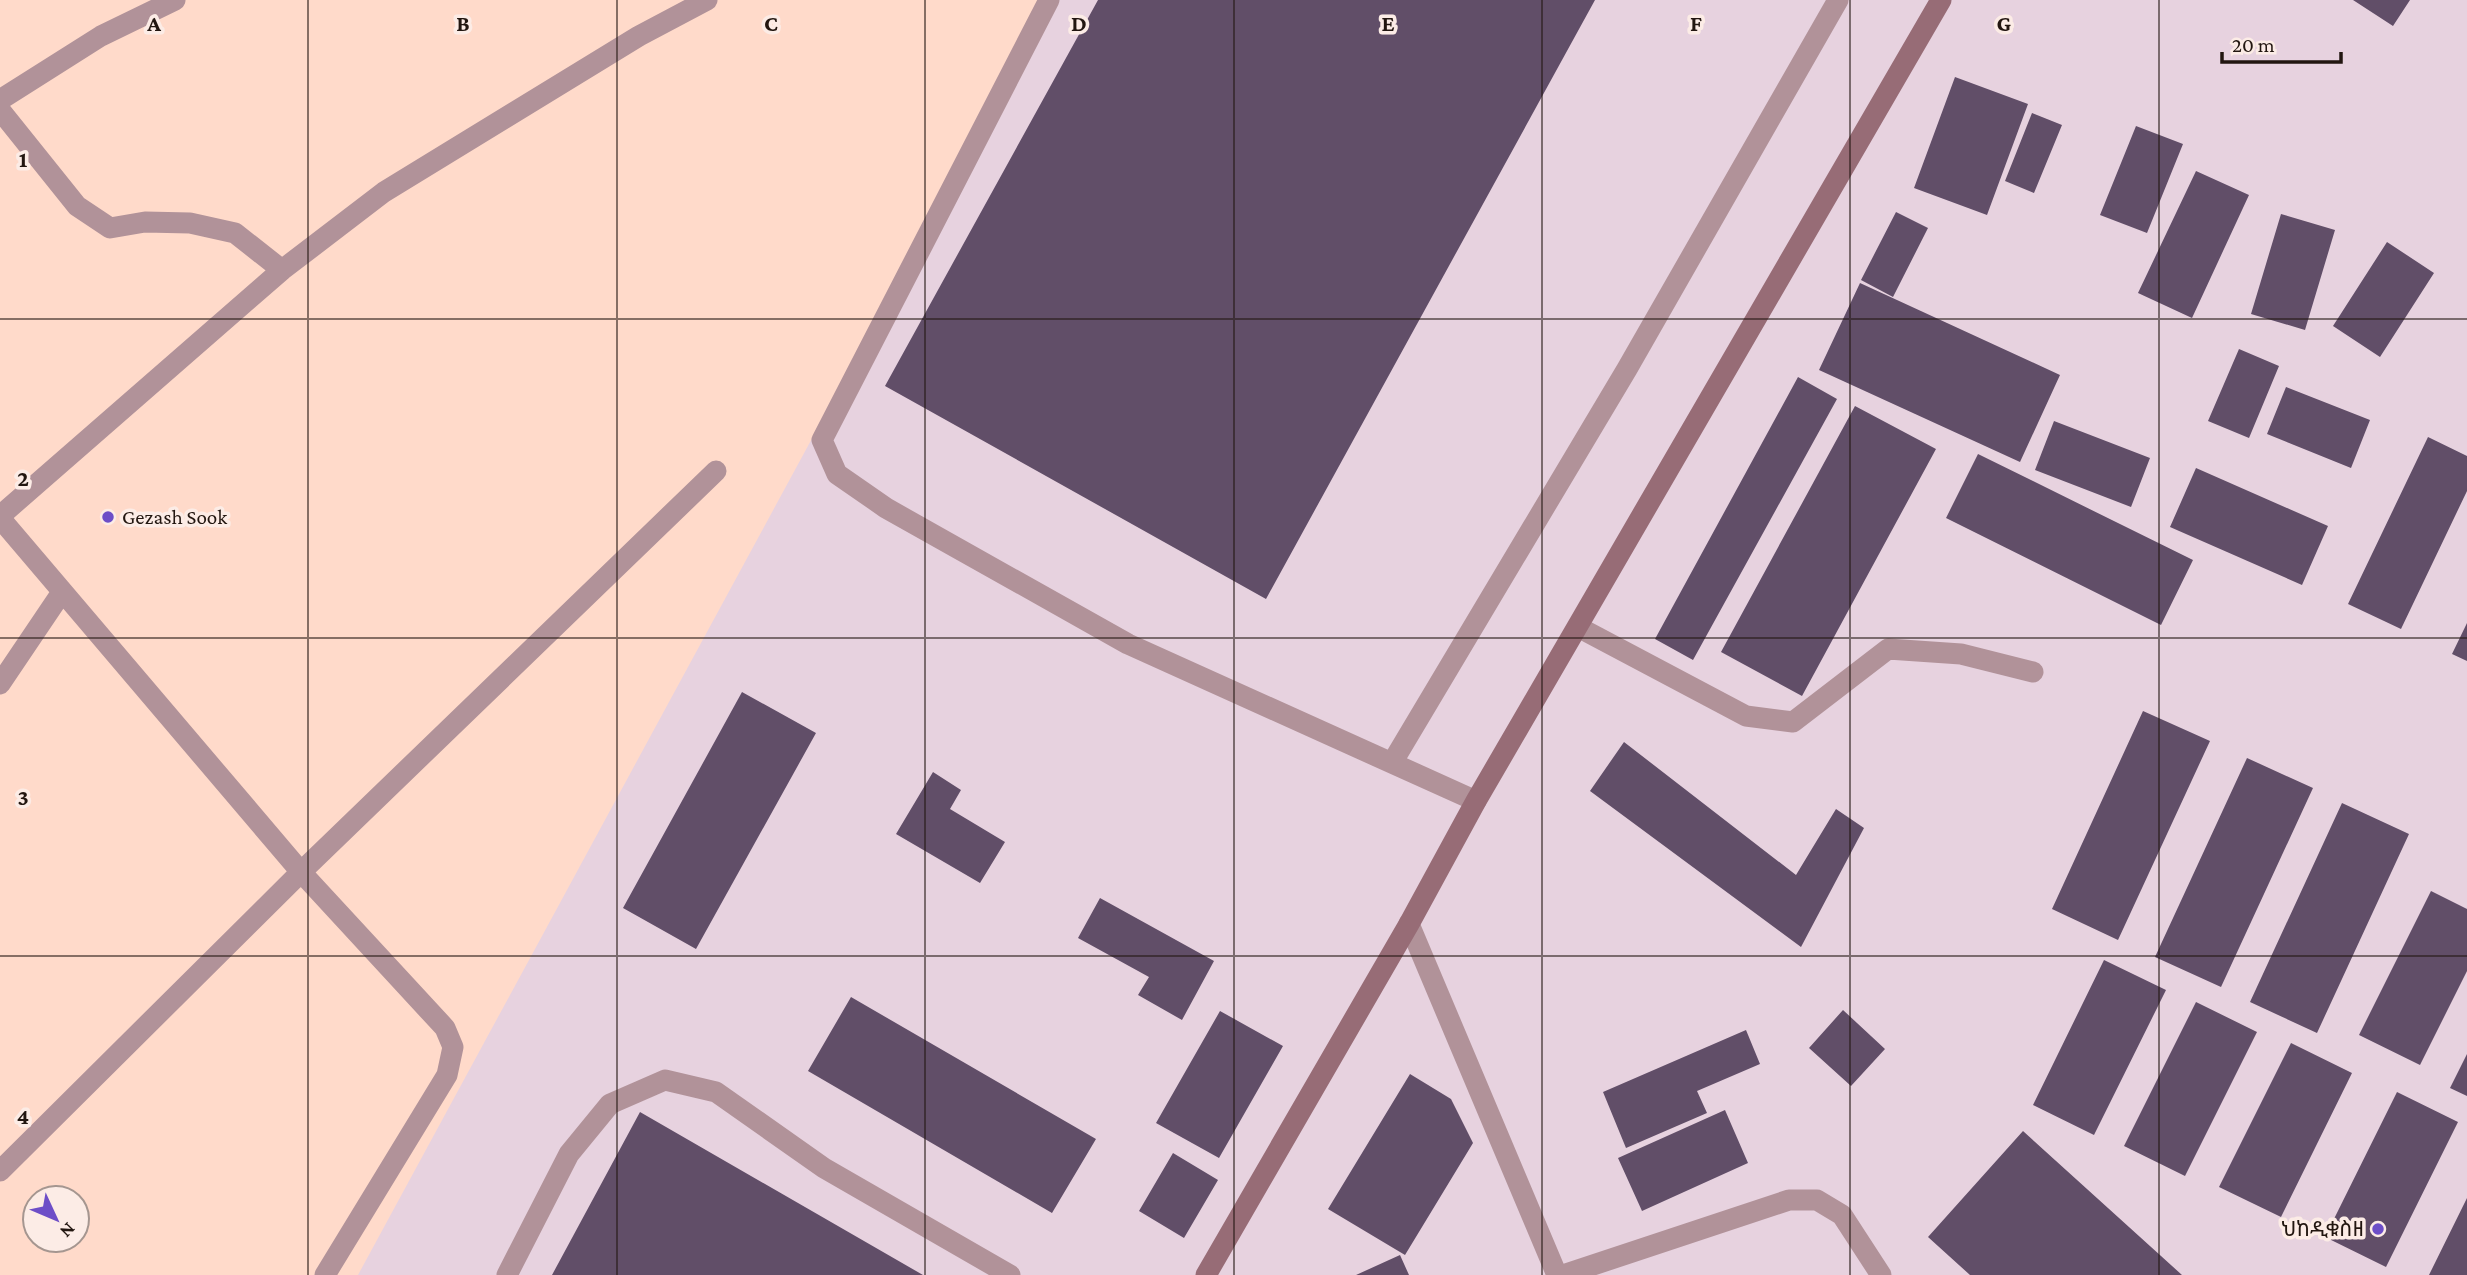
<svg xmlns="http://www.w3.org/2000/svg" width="2467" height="1275" font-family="'Crimson Pro','Noto Sans Ethiopic',serif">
<rect width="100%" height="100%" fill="#ffdaca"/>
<path fill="#e7d2df" d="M 1050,0 L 2467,0 L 2467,1275 L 358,1275 Z"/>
<path fill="#614e68" d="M 1098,0 L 1595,0 L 1266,599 L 885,386 Z
M 2353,0 L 2410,0 L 2393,26 Z
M 1955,77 L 2028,104 L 1987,215 L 1914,188 Z
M 2032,113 L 2062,125 L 2034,193 L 2005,181 Z
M 2136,126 L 2183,144 L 2147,233 L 2100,215 Z
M 2196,171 L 2249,195 L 2192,318 L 2138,293 Z
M 1896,212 L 1928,228 L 1893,297 L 1861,280 Z
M 2281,214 L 2335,230 L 2305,330 L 2251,314 Z
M 2387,242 L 2434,273 L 2380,357 L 2333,326 Z
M 1860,283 L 2060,375 L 2020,462 L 1819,370 Z
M 2239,349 L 2279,366 L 2249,438 L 2208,421 Z
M 1798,377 L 1837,399 L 1693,660 L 1655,639 Z
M 2286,387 L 2370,420 L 2351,468 L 2267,434 Z
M 1855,406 L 1936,449 L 1802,696 L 1721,652 Z
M 2054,421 L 2150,458 L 2131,507 L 2035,470 Z
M 2428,437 L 2467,456 L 2467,491 L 2401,629 L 2348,604 Z
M 1978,454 L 2193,560 L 2161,625 L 1946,518 Z
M 2196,468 L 2328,526 L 2302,585 L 2170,527 Z
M 2467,623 L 2467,661 L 2452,654 Z
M 742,692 L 816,733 L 696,949 L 623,908 Z
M 2143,711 L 2210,741 L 2118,940 L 2052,909 Z
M 1624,742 L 1796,875 L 1836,809 L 1864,828 L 1801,947 L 1590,791 Z
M 2247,758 L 2313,788 L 2221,987 L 2155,957 Z
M 933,772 L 961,790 L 950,809 L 1005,842 L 980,883 L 896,834 Z
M 2342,803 L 2409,834 L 2317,1033 L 2250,1002 Z
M 2431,891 L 2467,909 L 2467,971 L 2420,1065 L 2359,1035 Z
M 1100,898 L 1214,961 L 1182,1020 L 1138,995 L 1149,977 L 1078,938 Z
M 2104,960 L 2166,990 L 2094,1135 L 2033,1105 Z
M 851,997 L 1096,1139 L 1052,1213 L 808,1071 Z
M 2196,1002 L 2257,1032 L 2185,1176 L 2124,1146 Z
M 1843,1010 L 1885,1049 L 1851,1086 L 1809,1048 Z
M 1220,1011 L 1283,1046 L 1219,1158 L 1156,1123 Z
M 1746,1030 L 1760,1064 L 1697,1091 L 1707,1113 L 1626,1148 L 1603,1092 Z
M 2291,1043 L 2352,1073 L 2281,1217 L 2219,1187 Z
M 2467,1054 L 2467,1096 L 2450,1088 Z
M 1410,1074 L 1451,1099 L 1473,1143 L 1405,1255 L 1328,1209 Z
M 2397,1092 L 2458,1122 L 2386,1267 L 2325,1237 Z
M 1725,1110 L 1748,1163 L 1642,1211 L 1618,1158 Z
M 640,1112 L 923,1275 L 552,1275 Z
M 2023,1131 L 2182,1275 L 1970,1275 L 1928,1237 Z
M 1173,1153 L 1218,1180 L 1184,1238 L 1139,1211 Z
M 2467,1198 L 2467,1275 L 2429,1275 Z
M 1400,1255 L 1409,1275 L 1356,1275 Z"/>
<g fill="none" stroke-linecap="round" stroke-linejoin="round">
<path stroke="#b19299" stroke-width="21" d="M 1049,0 L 822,440 L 837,474 L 886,508 L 1128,644 L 1476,801
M 1578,627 L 1746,716 L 1793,722 L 1888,649 L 1961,654 L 2033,672
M 1392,763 L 1627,369 L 1838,0
M 1409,924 L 1557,1275
M 507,1275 L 569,1154 L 610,1104 L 665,1080 L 716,1092 L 824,1168 L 1010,1275
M 1563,1275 L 1789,1200 L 1817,1200 L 1842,1215 L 1881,1275"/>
<path stroke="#b19299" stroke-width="21" d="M 0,100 L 101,36 L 175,0
M 0,110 L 77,206 L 110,228 L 145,222 L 190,223 L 235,233 L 282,270
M 0,516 L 282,270 L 384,192 L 639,36 L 707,0
M 0,518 L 301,872 L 445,1028 L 453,1047 L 447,1075 L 325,1275
M 0,684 L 62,592
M 0,1171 L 301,872 L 716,471"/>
<path stroke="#976c76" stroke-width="21" d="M 1206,1275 L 1409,924 L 1476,801 L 1941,0"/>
</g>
<path fill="none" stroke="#221610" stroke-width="2" stroke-opacity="0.55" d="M 308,0 L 308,1275M 617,0 L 617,1275M 925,0 L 925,1275M 1234,0 L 1234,1275M 1542,0 L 1542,1275M 1850,0 L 1850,1275M 2159,0 L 2159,1275M 0,319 L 2467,319M 0,638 L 2467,638M 0,956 L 2467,956"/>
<g fill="#6d4ec7" stroke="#fcece6" stroke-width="2.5">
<circle cx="108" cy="517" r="7"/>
<circle cx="2378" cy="1229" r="7"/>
</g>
<g text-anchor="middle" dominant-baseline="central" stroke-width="7" stroke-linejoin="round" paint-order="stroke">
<g font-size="21" fill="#221610" stroke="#fcece6" text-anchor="start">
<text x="122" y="517">Gezash Sook</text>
<text x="2364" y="1229" text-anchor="end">ህከዲቁስዘ</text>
</g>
</g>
<g font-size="23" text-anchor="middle" font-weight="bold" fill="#221610" stroke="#fcece6" stroke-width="7" stroke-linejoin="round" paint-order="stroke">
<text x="154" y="31">A</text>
<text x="463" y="31">B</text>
<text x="771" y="31">C</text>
<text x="1079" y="31">D</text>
<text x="1388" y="31">E</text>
<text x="1696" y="31">F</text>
<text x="2004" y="31">G</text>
<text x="23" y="167">1</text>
<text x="23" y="486">2</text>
<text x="23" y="805">3</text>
<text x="23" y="1124">4</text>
</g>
<g transform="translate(56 1219) rotate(134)"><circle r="33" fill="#fcece6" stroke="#a59690" stroke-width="2"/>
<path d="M0-5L12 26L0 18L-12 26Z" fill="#6d4ec7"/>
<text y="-10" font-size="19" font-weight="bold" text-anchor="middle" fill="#221610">N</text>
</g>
<path d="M2222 52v10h119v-10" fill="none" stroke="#221610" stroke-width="3.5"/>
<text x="2232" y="52" font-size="21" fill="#221610" stroke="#fcece6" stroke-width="5" paint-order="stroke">20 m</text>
</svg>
